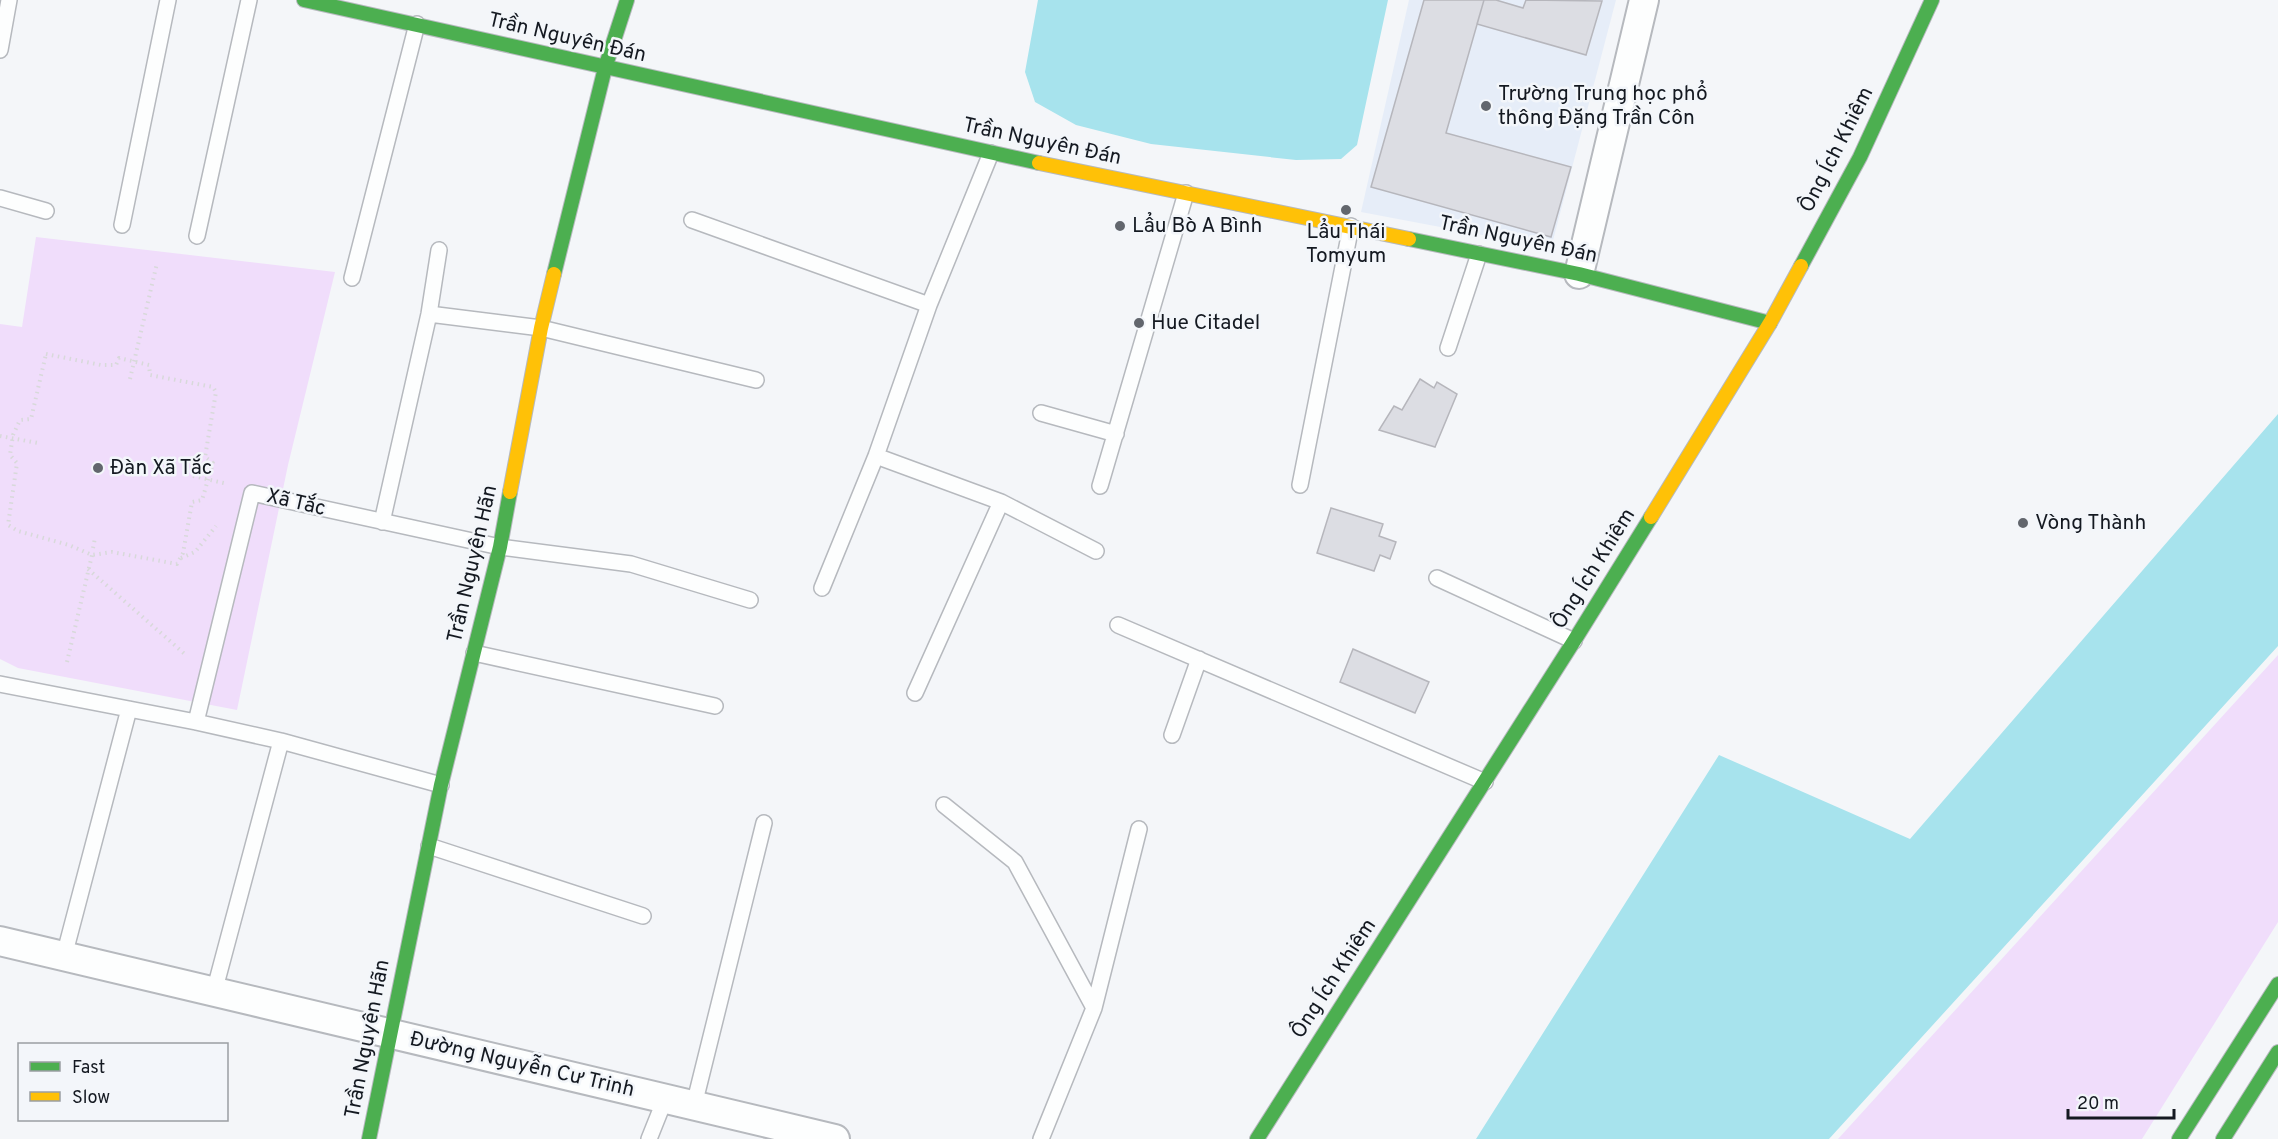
<svg xmlns="http://www.w3.org/2000/svg" width="2278" height="1139" font-family="Overpass,sans-serif">
<rect width="100%" height="100%" fill="#f4f6f9"/>
<path fill="#e6edf8" d="M 1409,0 L 1616,0 L 1551,248 L 1361,212 Z"/>
<path fill="#f0ddfb" d="M 36,237 L 335,272 L 288,465 L 237,710 L 18,668 L 0,659 L 0,324 L 22,327 Z
M 2278,655 L 2278,922 L 2142,1139 L 1838,1139 Z"/>
<path fill="#a7e3ed" d="M 1038,0 L 1388,0 L 1357,145 L 1341,159 L 1296,160 L 1151,144 L 1076,125 L 1035,102 L 1025,72 Z
M 2278,414 L 2278,646 L 1829,1139 L 1476,1139 L 1719,755 L 1910,839 Z"/>
<path fill="#dcdde3" stroke="#b6b6bc" stroke-width="1.5" d="M 1424,0 L 1484,0 L 1446,133 L 1571,167 L 1551,237 L 1371,187 Z
M 1484,0 L 1496,0 L 1523,8 L 1526,0 L 1602,1 L 1586,55 L 1477,24 Z
M 1420,379 L 1434,388 L 1437,382 L 1457,394 L 1435,447 L 1379,430 L 1394,406 L 1402,410 Z
M 1331,508 L 1383,524 L 1379,536 L 1396,542 L 1390,559 L 1380,555 L 1374,571 L 1317,553 Z
M 1353,649 L 1429,682 L 1415,713 L 1340,682 Z"/>
<g fill="none" stroke-linecap="round" stroke-linejoin="round">
<defs>
<path id="lane" d="M 0,50 L 9,0
M 0,198 L 46,211
M 692,220 L 929,305
M 122,225 L 168,0
M 197,236 L 249,0
M 352,278 L 417,24
M 429,314 L 541,328 L 756,380
M 1448,348 L 1479,254
M 1041,413 L 1116,434
M 876,456 L 1001,502 L 1096,551
M 1300,485 L 1351,226
M 1100,486 L 1186,193
M 382,522 L 429,314 L 439,250
M 1437,578 L 1574,641
M 822,588 L 876,456 L 929,305 L 991,153
M 1118,625 L 1485,782
M 474,653 L 715,706
M 0,684 L 196,722 L 281,741 L 441,785
M 915,693 L 1001,502
M 196,722 L 252,493 L 500,547 L 631,564 L 750,600
M 1172,735 L 1199,659
M 944,805 L 1015,862 L 1094,1008
M 429,846 L 643,916
M 64,956 L 129,709
M 214,992 L 281,741
M 694,1105 L 764,823
M 649,1139 L 665,1099
M 1041,1139 L 1094,1008 L 1139,829"/>
<path id="street" d="M 1579,274 L 1644,0
M 0,941 L 835,1139"/>
<path id="fast" d="M 304,0 L 1039,163
M 1409,239 L 1579,274 L 1770,323
M 1801,266 L 1860,157 L 1932,0
M 554,274 L 605,68 L 627,0
M 369,1139 L 441,785 L 500,547 L 510,492
M 1257,1139 L 1574,641 L 1651,517
M 2179,1139 L 2278,984
M 2223,1139 L 2278,1052"/>
<path id="slow" d="M 1039,163 L 1409,239
M 510,492 L 541,328 L 554,274
M 1651,517 L 1770,323 L 1801,266"/>
</defs>
<use href="#lane" stroke="#b6b9be" stroke-width="18"/>
<use href="#street" stroke="#b6b9be" stroke-width="32"/>
<use href="#fast" stroke="#b6b9be" stroke-width="16"/>
<use href="#slow" stroke="#b6b9be" stroke-width="16"/>
<path stroke="#d8d9da" stroke-width="4" stroke-dasharray="1.5 4.5" stroke-linecap="butt" d="M 46,354 L 101,365 L 116,365 L 119,358 L 149,365 L 150,375 L 213,387 L 216,392 L 205,457 L 213,463 L 202,500 L 192,502 L 183,553 L 177,564 L 112,552 L 92,555 L 69,545 L 18,531 L 8,525 L 17,463 L 10,455 L 13,435 L 20,420 L 31,419 Z
M 130,379 L 157,263
M 0,436 L 38,443
M 193,476 L 228,484
M 93,548 L 95,538
M 181,558 L 195,552 L 216,526
M 88,569 L 187,656
M 67,662 L 92,555"/>
<use href="#lane" stroke="#fdfefe" stroke-width="15"/>
<use href="#street" stroke="#fdfefe" stroke-width="28"/>
<use href="#fast" stroke="#4caf50" stroke-width="14"/>
<use href="#slow" stroke="#ffc107" stroke-width="14"/>
</g>
<g fill="#62666d" stroke="#f3f6fa" stroke-width="2">
<circle cx="1486" cy="106" r="6"/>
<circle cx="1346" cy="210" r="6"/>
<circle cx="1120" cy="226" r="6"/>
<circle cx="1139" cy="323" r="6"/>
<circle cx="98" cy="468" r="6"/>
<circle cx="2023" cy="523" r="6"/>
</g>
<g text-anchor="middle" dominant-baseline="central" stroke-width="5" stroke-linejoin="round" paint-order="stroke">
<g font-size="21" fill="#141921" stroke="#f3f6fa">
<text transform="translate(567 38) rotate(13)">Trần Nguyên Đán</text>
<text transform="translate(1042 142) rotate(12)">Trần Nguyên Đán</text>
<text transform="translate(1837 150) rotate(-63)">Ông Ích Khiêm</text>
<text transform="translate(1518 240) rotate(12)">Trần Nguyên Đán</text>
<text transform="translate(296 503) rotate(13)">Xã Tắc</text>
<text transform="translate(473 564) rotate(-77)">Trần Nguyên Hãn</text>
<text transform="translate(1594 569) rotate(-58)">Ông Ích Khiêm</text>
<text transform="translate(1334 979) rotate(-57)">Ông Ích Khiêm</text>
<text transform="translate(368 1039) rotate(-79)">Trần Nguyên Hãn</text>
<text transform="translate(522 1065) rotate(13)">Đường Nguyễn Cư Trinh</text>
</g>
<g font-size="21" fill="#141921" stroke="#f3f6fa" text-anchor="start">
<text x="1498" y="94">Trường Trung học phổ<tspan x="1498" dy="24">thông Đặng Trần Côn</tspan></text>
<text x="1132" y="226">Lẩu Bò A Bình</text>
<text x="1346" y="232" text-anchor="middle">Lẩu Thái<tspan x="1346" dy="24">Tomyum</tspan></text>
<text x="1151" y="323">Hue Citadel</text>
<text x="110" y="468">Đàn Xã Tắc</text>
<text x="2035" y="523">Vòng Thành</text>
</g>
</g>
<rect x="18" y="1043" width="210" height="78" fill="#f3f6fa" stroke="#9a9ea3" stroke-width="1.5"/>
<rect x="30" y="1062" width="30" height="9" fill="#4caf50" stroke="#9a9ea3" stroke-width="1.5"/>
<text x="72" y="1073" font-size="18" fill="#141921">Fast</text>
<rect x="30" y="1092" width="30" height="9" fill="#ffc107" stroke="#9a9ea3" stroke-width="1.5"/>
<text x="72" y="1103" font-size="18" fill="#141921">Slow</text>
<path d="M2068 1109v9h106v-9" fill="none" stroke="#141921" stroke-width="3"/>
<text x="2077" y="1109" font-size="18" fill="#141921" stroke="#f3f6fa" stroke-width="4.5" paint-order="stroke">20 m</text>
</svg>
